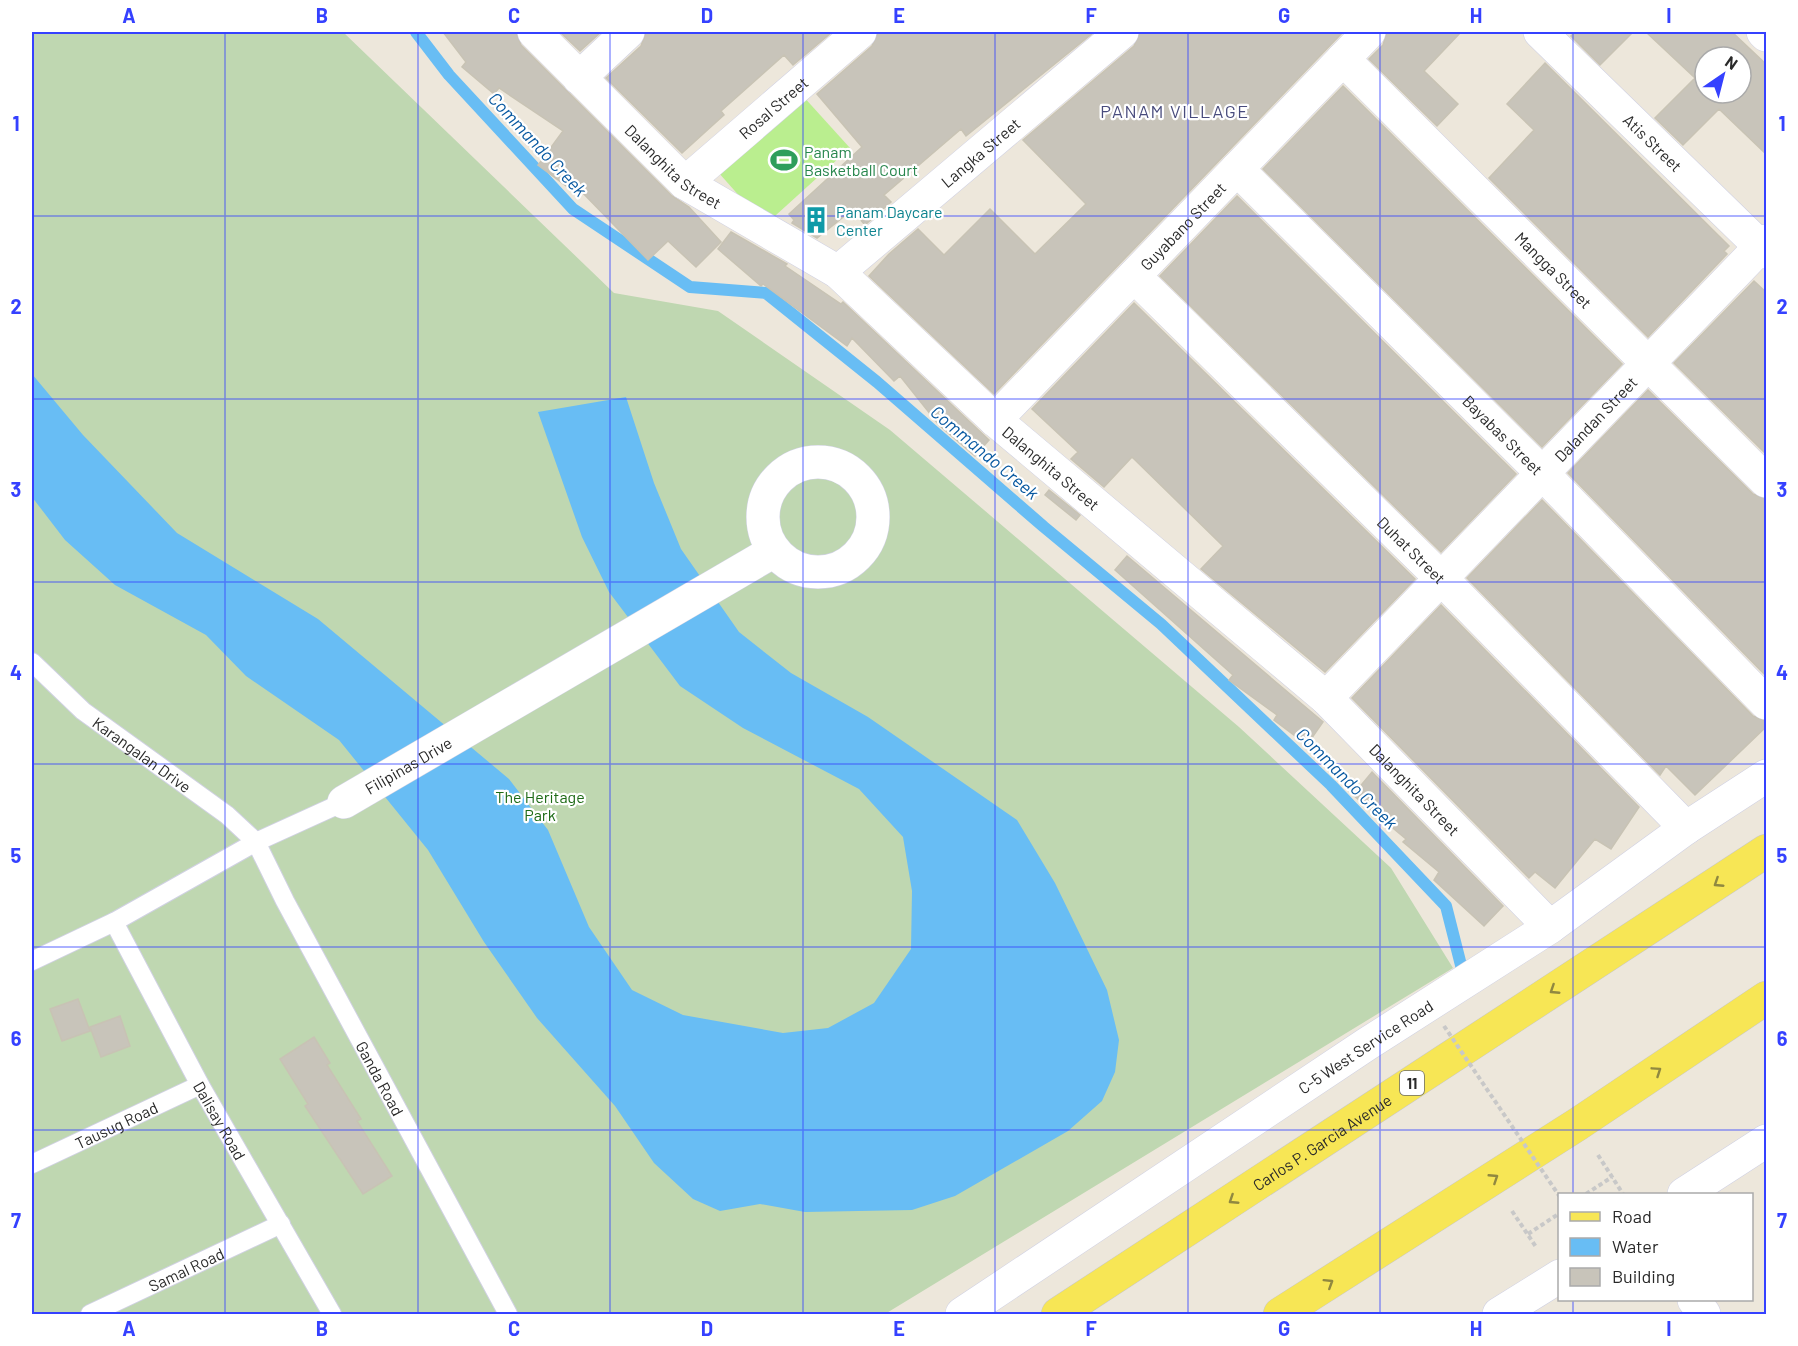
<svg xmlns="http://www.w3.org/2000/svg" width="1798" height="1346" font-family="Barlow,sans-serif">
<rect width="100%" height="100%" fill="#ede7db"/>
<path fill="#bfd7b1" d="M 32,32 L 343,32 L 614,293 L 718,311 L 890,430 L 1239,727 L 1391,868 L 1453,968 L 885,1314 L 32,1314 Z"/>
<path fill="#baee8f" d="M 802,95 L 850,148 L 765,225 L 718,172 Z"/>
<path fill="#68bdf4" d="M 32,374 L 83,435 L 177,533 L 318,619 L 509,779 L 548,830 L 589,927 L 632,990 L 683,1015 L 783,1033 L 828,1028 L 874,1003 L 911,949 L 912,891 L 903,837 L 859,789 L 743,728 L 680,686 L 609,592 L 582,537 L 538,412 L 626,397 L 654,483 L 681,549 L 739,632 L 791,673 L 868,717 L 1017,820 L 1055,883 L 1107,990 L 1119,1040 L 1115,1072 L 1102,1101 L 1068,1131 L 955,1196 L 912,1210 L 805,1212 L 760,1204 L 720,1211 L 693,1199 L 654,1163 L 615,1106 L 537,1018 L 484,942 L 428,850 L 339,740 L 246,676 L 206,635 L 115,585 L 65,540 L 32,497 Z"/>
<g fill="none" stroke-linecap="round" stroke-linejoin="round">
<path stroke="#68bdf4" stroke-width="12" d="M 416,32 L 449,75 L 573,209 L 690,287 L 766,293 L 877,382 L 1044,527 L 1161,624 L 1331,785 L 1446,906 L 1465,981"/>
</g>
<path fill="#c8c4ba" stroke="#c8c3b4" stroke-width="1.5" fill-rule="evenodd" d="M 443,32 L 516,32 L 521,45 L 672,196 L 689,207 L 721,242 L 696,267 L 668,241 L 648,260 L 577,187 L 573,191 L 538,165 L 563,131 L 499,88 L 494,94 L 462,67 L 466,62 Z
M 560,32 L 601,32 L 580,51 Z
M 646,32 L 832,32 L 793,65 L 784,55 L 721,111 L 724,115 L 682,153 L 606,78 L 641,46 Z
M 878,32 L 1094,32 L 966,136 L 961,129 L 884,195 L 891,202 L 865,225 L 852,210 L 817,238 L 792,223 L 794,220 L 789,214 L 862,147 L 817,94 L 872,46 Z
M 1140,32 L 1343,32 L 994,394 L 869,276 L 889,254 L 918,229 L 944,255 L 990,209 L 1035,254 L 1086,204 L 1023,140 L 1134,46 Z
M 1387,32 L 1461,32 L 1424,71 L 1458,104 L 1437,126 L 1369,59 L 1383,45 Z
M 1575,32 L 1633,32 L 1600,65 L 1571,36 Z
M 1646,32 L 1732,32 L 1767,65 L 1767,155 L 1719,109 L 1683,145 L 1655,118 L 1695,78 ZM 1705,57 L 1741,57 L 1741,93 L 1705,93 Z
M 1545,63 L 1729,246 L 1724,251 L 1727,254 L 1648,337 L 1489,178 L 1534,130 L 1507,104 Z
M 1343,86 L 1622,364 L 1542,447 L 1263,169 Z
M 1237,196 L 1516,474 L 1441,552 L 1160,276 Z
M 731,232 L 787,264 L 785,266 L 841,304 L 843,302 L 989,440 L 975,456 L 939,425 L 900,376 L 894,381 L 852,338 L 847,346 L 763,284 L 761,286 L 718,249 Z
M 1754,281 L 1767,293 L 1767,455 L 1674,363 Z
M 1134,303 L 1415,579 L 1325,672 L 1201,569 L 1223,546 L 1132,457 L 1104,487 L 1071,459 L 1078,452 L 1032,409 Z
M 1648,390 L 1753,494 L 1767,499 L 1767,677 L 1568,473 Z
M 1049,490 L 1080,515 L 1076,520 L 1045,495 Z
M 1542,500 L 1753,716 L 1767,721 L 1767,726 L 1695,795 L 1666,766 L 1660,775 L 1467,578 Z
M 1127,556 L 1323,722 L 1307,745 L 1274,720 L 1277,715 L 1229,680 L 1233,675 L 1115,570 Z
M 1441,605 L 1639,807 L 1611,849 L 1595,839 L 1555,888 L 1535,872 L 1529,878 L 1352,698 Z
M 1372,772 L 1503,906 L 1484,926 L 1434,880 L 1439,872 L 1403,842 L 1406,839 L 1353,795 Z
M 78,999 L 90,1031 L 62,1041 L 50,1009 Z
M 120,1016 L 130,1046 L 101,1057 L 90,1027 Z
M 314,1037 L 330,1063 L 327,1065 L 361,1119 L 357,1121 L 392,1176 L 363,1194 L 305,1106 L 308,1104 L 280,1059 Z"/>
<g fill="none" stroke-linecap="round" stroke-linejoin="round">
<defs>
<g id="lane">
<path id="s1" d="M 32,662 L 83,711 L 227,815 L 256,842 L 285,901 L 508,1314"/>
<path id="s2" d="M 114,922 L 200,1085 L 332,1314"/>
<path d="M 32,961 L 114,922 L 256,842 L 344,802"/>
<path id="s3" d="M 32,1164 L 200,1085"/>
<path id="s4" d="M 90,1314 L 281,1224"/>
</g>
<g id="street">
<path id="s5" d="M 534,32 L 685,183 L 838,272 L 995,420 L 1326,698 L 1550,927"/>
<path id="s6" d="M 1540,32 L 1766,252"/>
<path d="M 1763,32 L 1766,35"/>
<path id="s7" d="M 1343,59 L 1766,481"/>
<path d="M 579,78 L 628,32"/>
<path id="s8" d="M 1237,169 L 1542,473 L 1766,703"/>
<path id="s9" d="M 685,183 L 860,32"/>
<path id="s10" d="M 838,272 L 1122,32"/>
<path id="s11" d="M 1134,276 L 1441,578 L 1686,828"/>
<path id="s12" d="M 995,420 L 1369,32"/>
<circle cx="818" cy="517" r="55"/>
<path id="s13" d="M 1326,698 L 1766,241"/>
<path id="s14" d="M 344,802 L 774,551"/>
<path d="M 1694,1300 L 1704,1314"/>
<path id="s15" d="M 962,1314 L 1367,1044 L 1550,927 L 1686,828 L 1766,776"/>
</g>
<path id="secondary" d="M 1684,1194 L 1766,1141
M 1499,1314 L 1560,1276"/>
<g id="primary">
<path id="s16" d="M 1058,1314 L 1766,851"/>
<path d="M 1280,1314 L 1578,1124 L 1766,998"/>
</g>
</defs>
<use href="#lane" stroke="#d0d1e3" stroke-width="20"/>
<use href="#street" stroke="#d0d1e3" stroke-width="34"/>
<use href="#secondary" stroke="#d0d1e3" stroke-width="34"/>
<use href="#primary" stroke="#c8c8c8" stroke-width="34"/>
<path stroke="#c8c8c8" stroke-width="4" stroke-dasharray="4.5 3" stroke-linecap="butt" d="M 1598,1155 L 1623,1194
M 1586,1194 L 1612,1177
M 1512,1211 L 1536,1247
M 1528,1234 L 1560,1213"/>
<use href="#lane" stroke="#fff" stroke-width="18"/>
<use href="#street" stroke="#fff" stroke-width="33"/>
<use href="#secondary" stroke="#fff" stroke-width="33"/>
<use href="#primary" stroke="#f7e655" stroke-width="33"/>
<path stroke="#c8c8c8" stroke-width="4" stroke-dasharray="4.5 3" stroke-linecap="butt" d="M 1444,1026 L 1560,1197"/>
</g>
<defs><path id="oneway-chevron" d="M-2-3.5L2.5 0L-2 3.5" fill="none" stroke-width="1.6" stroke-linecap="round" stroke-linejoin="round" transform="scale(1.5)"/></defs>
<g stroke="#908840">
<use href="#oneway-chevron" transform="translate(1718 883) rotate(147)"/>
<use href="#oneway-chevron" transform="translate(1554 990) rotate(147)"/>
<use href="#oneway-chevron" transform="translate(1657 1071) rotate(-34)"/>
<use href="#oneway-chevron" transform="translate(1494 1178) rotate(-33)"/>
<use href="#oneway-chevron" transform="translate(1233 1200) rotate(147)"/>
<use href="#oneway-chevron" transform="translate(1329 1283) rotate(-32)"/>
</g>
<path fill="none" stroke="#3541ff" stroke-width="1.5" stroke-opacity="0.55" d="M 225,32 L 225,1314M 418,32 L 418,1314M 610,32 L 610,1314M 803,32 L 803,1314M 995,32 L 995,1314M 1188,32 L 1188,1314M 1380,32 L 1380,1314M 1573,32 L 1573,1194M 32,216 L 1766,216M 32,399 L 1766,399M 32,582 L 1766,582M 32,764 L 1766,764M 32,947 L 1766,947M 32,1130 L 1766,1130M 1573,1300 L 1573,1314"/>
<defs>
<symbol id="stadium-bare" viewBox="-9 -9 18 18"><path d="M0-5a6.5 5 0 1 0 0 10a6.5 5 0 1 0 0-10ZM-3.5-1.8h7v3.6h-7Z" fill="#2e9e5b" stroke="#fff" stroke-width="2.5" paint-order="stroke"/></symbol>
<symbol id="building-bare" viewBox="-9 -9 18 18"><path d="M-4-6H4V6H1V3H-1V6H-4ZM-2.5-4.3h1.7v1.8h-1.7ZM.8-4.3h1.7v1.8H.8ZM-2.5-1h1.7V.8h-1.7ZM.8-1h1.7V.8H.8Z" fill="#0f9aa8" stroke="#fff" stroke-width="2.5" paint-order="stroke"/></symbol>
</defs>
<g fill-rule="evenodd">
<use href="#stadium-bare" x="765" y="141" width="38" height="38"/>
<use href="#building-bare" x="797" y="201" width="38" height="38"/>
</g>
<g text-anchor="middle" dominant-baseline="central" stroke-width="4.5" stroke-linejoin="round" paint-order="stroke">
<rect fill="#fff" stroke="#6a6a6a" stroke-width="1.5" x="1400" y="1071" width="24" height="24" rx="4.5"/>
<g font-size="15" font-weight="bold" fill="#2a2a2a">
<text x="1412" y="1083">11</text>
</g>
<g font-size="16" fill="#2a2a2a" stroke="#fff">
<text stroke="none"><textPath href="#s9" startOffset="116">Rosal Street</textPath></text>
<text stroke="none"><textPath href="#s6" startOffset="158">Atis Street</textPath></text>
<text stroke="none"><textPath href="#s10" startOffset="186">Langka Street</textPath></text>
<text stroke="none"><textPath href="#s5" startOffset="194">Dalanghita Street</textPath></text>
<text stroke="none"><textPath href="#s12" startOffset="270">Guyabano Street</textPath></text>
<text stroke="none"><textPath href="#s7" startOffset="298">Mangga Street</textPath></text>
<text stroke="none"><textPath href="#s13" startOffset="388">Dalandan Street</textPath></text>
<text stroke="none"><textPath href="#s8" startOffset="376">Bayabas Street</textPath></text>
<text stroke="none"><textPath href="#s5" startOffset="680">Dalanghita Street</textPath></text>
<text stroke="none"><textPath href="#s11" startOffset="390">Duhat Street</textPath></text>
<text stroke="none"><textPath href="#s1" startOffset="144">Karangalan Drive</textPath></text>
<text stroke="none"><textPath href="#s14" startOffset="74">Filipinas Drive</textPath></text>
<text stroke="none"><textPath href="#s5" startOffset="1166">Dalanghita Street</textPath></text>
<text stroke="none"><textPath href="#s15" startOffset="484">C-5 West Service Road</textPath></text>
<text stroke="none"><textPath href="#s1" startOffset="555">Ganda Road</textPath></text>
<text stroke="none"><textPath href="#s2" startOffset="225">Dalisay Road</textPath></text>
<text stroke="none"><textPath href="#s3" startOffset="93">Tausug Road</textPath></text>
<text stroke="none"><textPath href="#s16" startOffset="315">Carlos P. Garcia Avenue</textPath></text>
<text stroke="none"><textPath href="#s4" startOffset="106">Samal Road</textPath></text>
</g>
<g font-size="16" fill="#27864d" stroke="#fff" text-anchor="start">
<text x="804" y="151">Panam<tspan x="804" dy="18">Basketball Court</tspan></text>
</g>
<g font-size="16" fill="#0d838f" stroke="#fff" text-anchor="start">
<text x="836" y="211">Panam Daycare<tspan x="836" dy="18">Center</tspan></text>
</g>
<g font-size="16" fill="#1d6a16" stroke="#fff">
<text x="540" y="796">The Heritage<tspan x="540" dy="18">Park</tspan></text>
</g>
<g font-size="18" letter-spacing="1.5" fill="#484b7c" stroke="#fff">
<text x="1175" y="111">PANAM VILLAGE</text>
</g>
<g font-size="18" font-style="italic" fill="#0758a0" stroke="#fff">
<text transform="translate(538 144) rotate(47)">Commando Creek</text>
<text transform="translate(985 452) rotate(40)">Commando Creek</text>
<text transform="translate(1347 778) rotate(45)">Commando Creek</text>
</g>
</g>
<rect width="1798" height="1346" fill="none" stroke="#ffffff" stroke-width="66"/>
<rect x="1558" y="1193" width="195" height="108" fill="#ffffff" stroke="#aaaaaa" stroke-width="1.5"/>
<rect x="1570" y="1212" width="30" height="9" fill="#f7e655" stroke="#aaaaaa" stroke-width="1.5"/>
<text x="1612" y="1223" font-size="18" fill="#2a2a2a">Road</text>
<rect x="1570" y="1238" width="30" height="18" fill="#68bdf4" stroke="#aaaaaa" stroke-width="1.5"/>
<text x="1612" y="1253" font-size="18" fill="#2a2a2a">Water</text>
<rect x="1570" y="1268" width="30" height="18" fill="#c8c4ba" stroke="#aaaaaa" stroke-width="1.5"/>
<text x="1612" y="1283" font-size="18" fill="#2a2a2a">Building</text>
<g transform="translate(1723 75) rotate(35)"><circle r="28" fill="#ffffff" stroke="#aaaaaa" stroke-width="1.5"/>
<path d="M0-4.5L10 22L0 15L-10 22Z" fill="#3541ff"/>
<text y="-9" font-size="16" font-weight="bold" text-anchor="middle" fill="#2a2a2a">N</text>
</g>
<rect x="33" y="33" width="1732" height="1280" fill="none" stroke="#3541ff" stroke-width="2"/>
<g font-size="20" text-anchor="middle" font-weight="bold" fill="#3541ff">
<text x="129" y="23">A</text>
<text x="322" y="23">B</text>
<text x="514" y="23">C</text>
<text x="707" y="23">D</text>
<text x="899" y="23">E</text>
<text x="1091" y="23">F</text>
<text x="1284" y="23">G</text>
<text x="1476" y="23">H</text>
<text x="1669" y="23">I</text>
<text x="16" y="131">1</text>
<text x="1782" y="131">1</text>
<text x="16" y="314">2</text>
<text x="1782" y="314">2</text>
<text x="16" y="497">3</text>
<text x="1782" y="497">3</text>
<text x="16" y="680">4</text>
<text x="1782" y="680">4</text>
<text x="16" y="863">5</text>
<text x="1782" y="863">5</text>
<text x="16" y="1046">6</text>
<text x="1782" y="1046">6</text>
<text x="16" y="1228">7</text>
<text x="1782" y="1228">7</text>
<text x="129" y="1336">A</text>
<text x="322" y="1336">B</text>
<text x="514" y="1336">C</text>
<text x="707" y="1336">D</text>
<text x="899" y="1336">E</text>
<text x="1091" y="1336">F</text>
<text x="1284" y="1336">G</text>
<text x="1476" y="1336">H</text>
<text x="1669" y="1336">I</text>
</g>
</svg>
